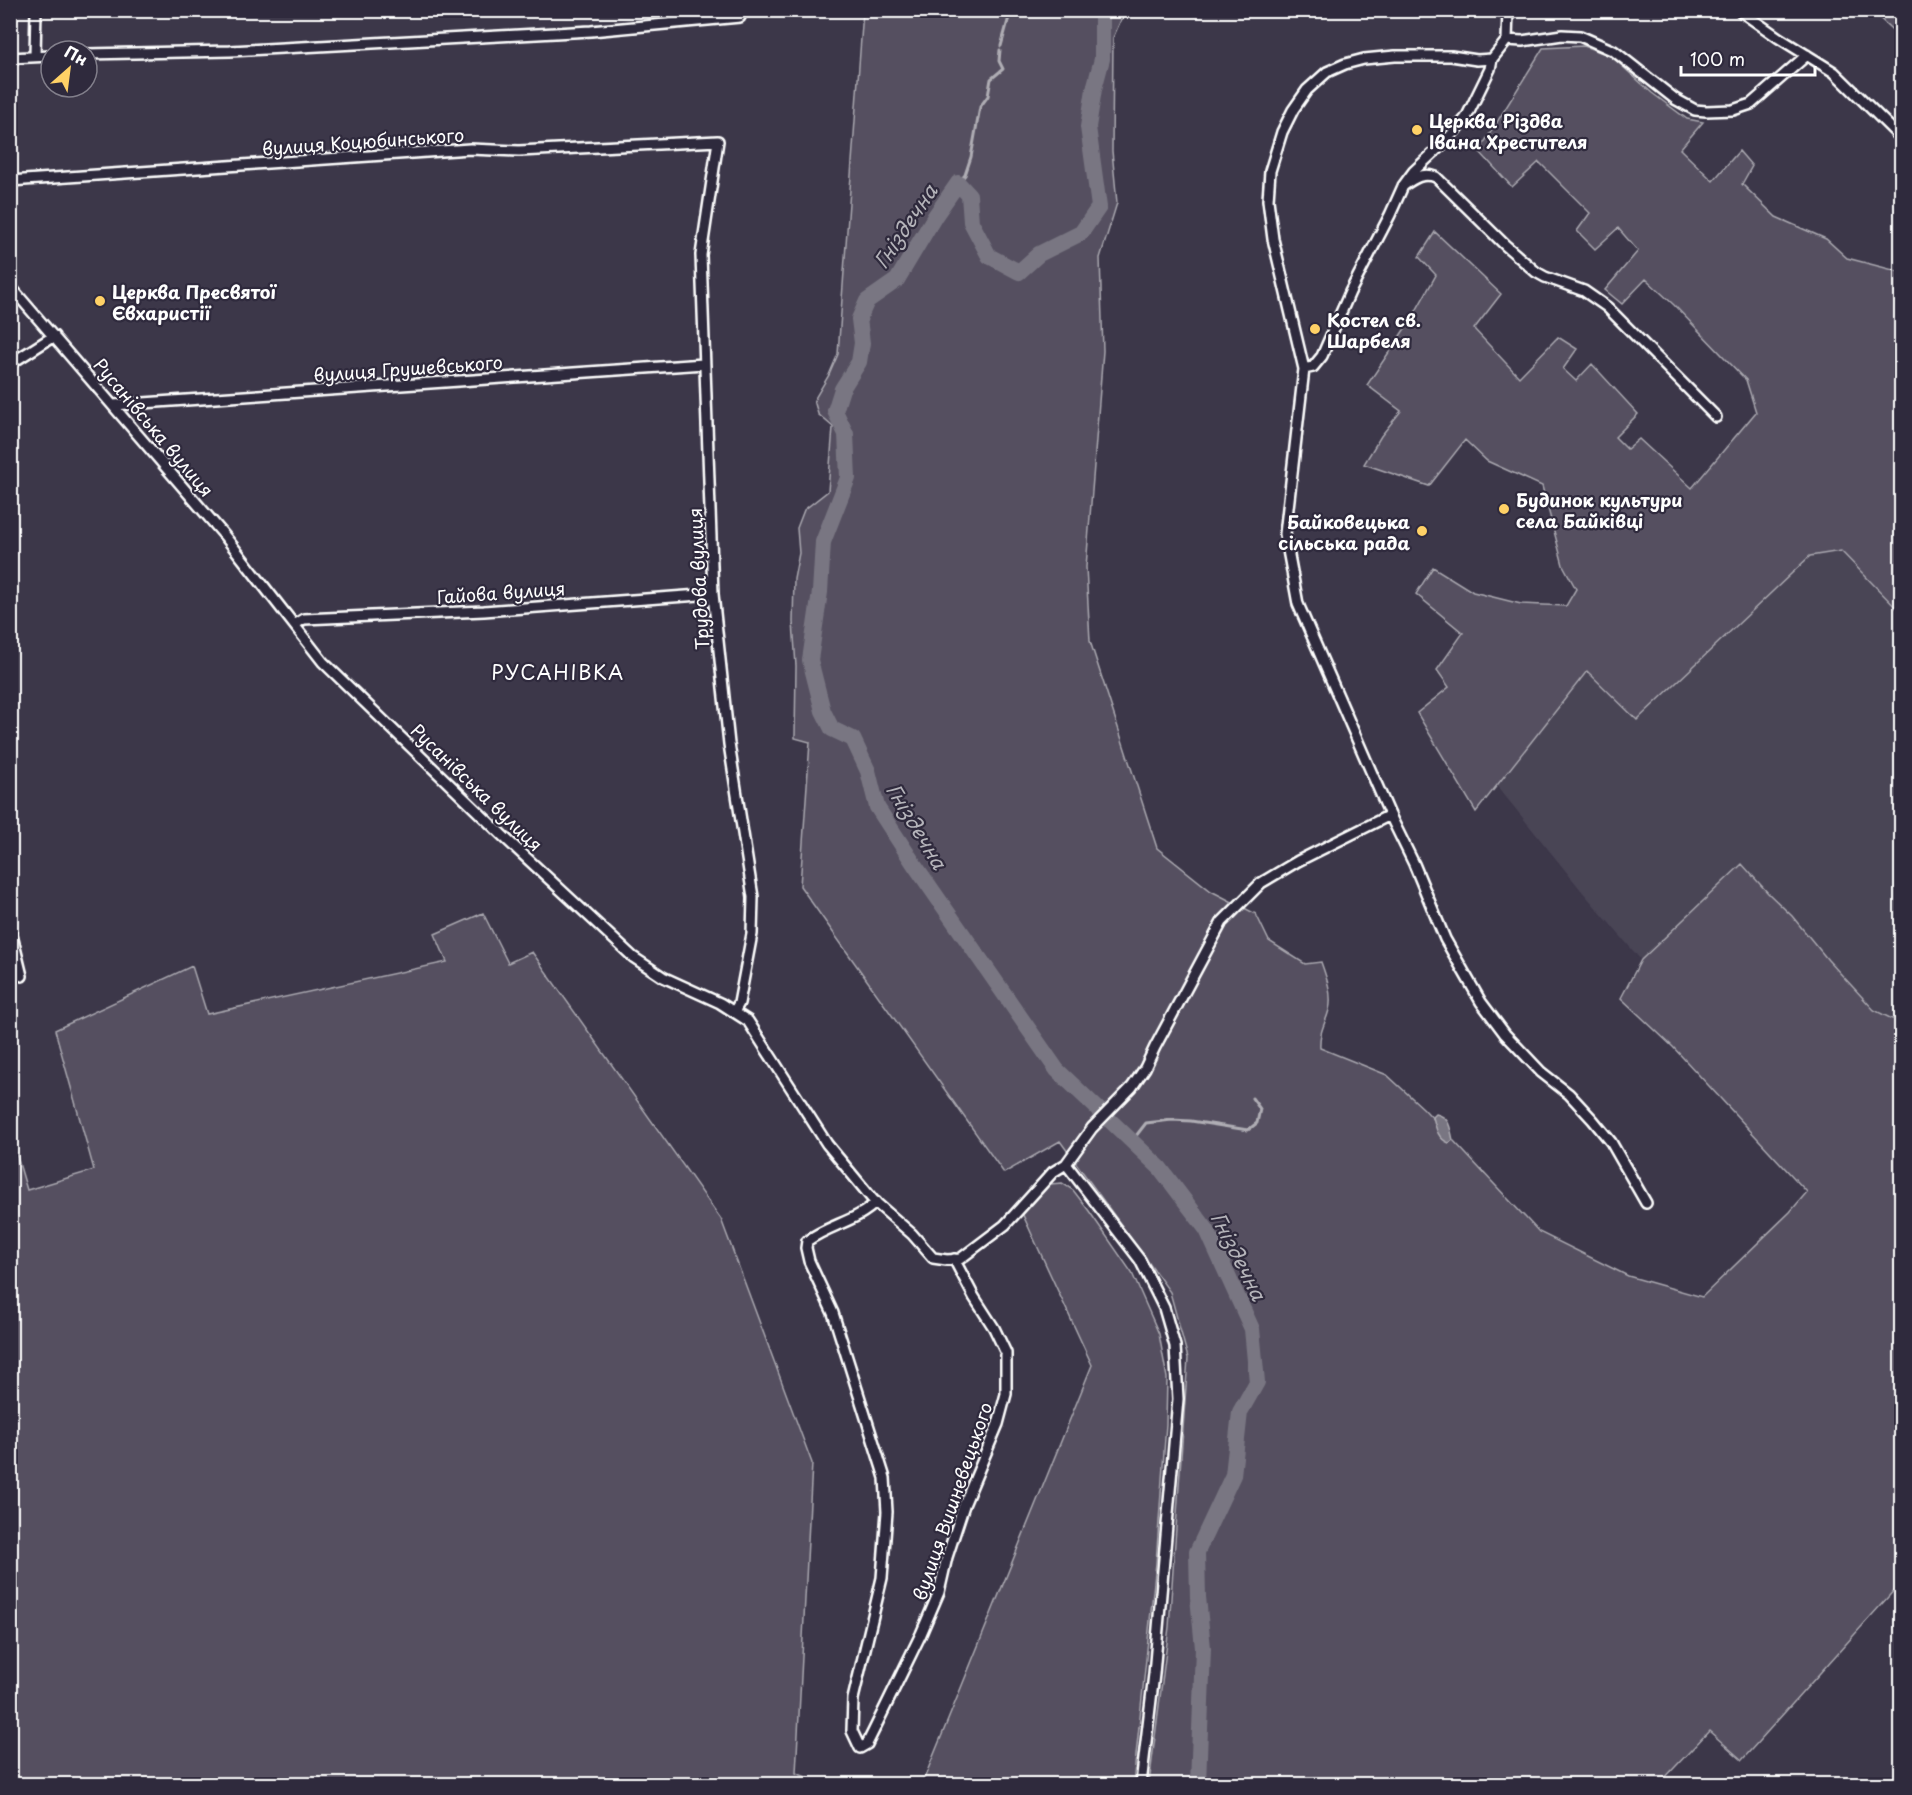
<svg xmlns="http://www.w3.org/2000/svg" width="1912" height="1795" font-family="'Playpen Sans',sans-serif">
<rect width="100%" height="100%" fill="#3c3749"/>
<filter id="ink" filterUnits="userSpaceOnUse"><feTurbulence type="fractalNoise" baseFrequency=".0167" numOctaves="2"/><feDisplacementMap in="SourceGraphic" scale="12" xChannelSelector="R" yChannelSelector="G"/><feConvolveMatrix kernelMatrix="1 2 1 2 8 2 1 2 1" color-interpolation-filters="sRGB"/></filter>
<g filter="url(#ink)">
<path fill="#494455" d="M 1841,551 L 1901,613 L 1901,1018 L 1892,1019 L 1874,1010 L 1828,960 L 1792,916 L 1768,893 L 1742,864 L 1641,960 L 1581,890 L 1497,786 L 1587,671 L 1637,720 L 1810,556 Z"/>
<path fill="#555060" stroke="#aaa8b0" stroke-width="1.5" d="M 863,11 L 1125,11 L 1113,38 L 1112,151 L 1117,203 L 1100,258 L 1103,351 L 1086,567 L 1090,641 L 1157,848 L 1211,891 L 1256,914 L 1269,941 L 1305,964 L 1321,962 C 1326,976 1333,995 1329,1010 C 1325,1025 1319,1031 1320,1048 L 1387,1075 L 1424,1109 L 1539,1232 L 1628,1276 L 1702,1297 L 1790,1212 L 1807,1192 L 1673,1047 L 1621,998 L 1641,960 L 1742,864 L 1768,893 L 1792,916 L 1828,960 L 1874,1010 L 1892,1019 L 1901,1018 L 1901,1591 L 1897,1587 L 1742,1760 L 1709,1731 L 1659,1784 L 1149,1784 L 1169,1627 L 1188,1358 L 1170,1292 L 1060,1141 L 1004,1173 L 800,886 L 810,742 L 795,738 L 796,666 L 793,622 L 794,579 L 799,553 L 797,528 L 804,510 L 828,491 L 833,427 L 818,414 L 814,400 L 829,375 L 838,354 Z
M 1872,11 L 1901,11 L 1901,38 Z
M 1584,46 L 1611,56 L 1652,93 L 1687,119 L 1703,122 L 1680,149 L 1713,181 L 1739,151 L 1752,166 L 1742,184 L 1776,217 L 1826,239 L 1847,258 L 1901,272 L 1901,613 L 1841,551 L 1810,556 L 1637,720 L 1587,671 L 1476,812 L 1417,713 L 1449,687 L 1437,670 L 1463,633 L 1416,594 L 1433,567 L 1473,592 L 1521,604 L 1566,606 L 1576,589 L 1563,565 L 1542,486 L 1487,461 L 1465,440 L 1429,486 L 1364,464 L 1381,436 L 1401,411 L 1367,385 L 1412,318 L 1436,275 L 1419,257 L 1435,232 L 1501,294 L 1474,329 L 1519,377 L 1558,337 L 1577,349 L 1563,369 L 1576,381 L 1592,364 L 1638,414 L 1615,437 L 1627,449 L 1639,439 L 1692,488 L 1756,412 L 1746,380 L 1674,305 L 1646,279 L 1622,304 L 1605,290 L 1638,251 L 1618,228 L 1595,249 L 1577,231 L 1590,213 L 1539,162 L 1512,187 L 1479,151 L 1543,48 Z
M 483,913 L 508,963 L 532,952 L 721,1219 L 812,1463 L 796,1773 L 824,1784 L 11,1784 L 11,1136 L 27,1190 L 94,1170 L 55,1030 L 192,966 L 207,1014 L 447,962 L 435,934 Z
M 1062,1183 L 1073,1190 L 1089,1211 L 1132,1273 L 1159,1334 L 1167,1378 L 1166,1424 L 1156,1563 L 1133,1784 L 922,1784 L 1092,1365 L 1022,1213 L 1050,1184 Z"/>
<path fill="#797682" stroke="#afadb4" stroke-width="1.5" d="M 1436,1114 C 1450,1117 1450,1128 1453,1140 L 1449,1143 C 1438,1139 1436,1129 1433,1117 Z"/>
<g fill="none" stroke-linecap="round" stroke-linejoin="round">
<path stroke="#afadb4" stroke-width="3" d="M 1001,46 L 1011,10
M 958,183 L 965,175 L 971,157 L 980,107 L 988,96 L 991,79 L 1003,69 L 999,61 L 1000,50
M 1132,1141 L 1146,1123 L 1172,1120 L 1191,1121 L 1248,1130 L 1257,1123 L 1260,1109 L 1252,1098"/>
<path stroke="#797682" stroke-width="16" d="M 1102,10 L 1102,59 L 1094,89 L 1088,127 L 1099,207 L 1081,233 L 1039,254 L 1019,272 L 989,256 L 971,222 L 969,195 L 958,183 L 935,216 L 897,280 L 867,301 L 859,319 L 862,343 L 859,362 L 842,389 L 835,411 L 846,434 L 848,478 L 823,542 L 820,592 L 810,660 L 823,711 L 832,729 L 853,739 L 868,771 L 877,807 L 914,864 L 1057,1070 L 1160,1168 L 1207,1230 L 1252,1329 L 1257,1382 L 1240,1412 L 1233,1475 L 1197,1552 L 1198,1597 L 1203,1648 L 1198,1784"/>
<defs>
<path id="street" d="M 1508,10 L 1507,40 L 1492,59 L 1477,60 L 1451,56 L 1395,56 L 1364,59 L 1345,64 L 1327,72 L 1307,90 L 1293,110 L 1282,132 L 1270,171 L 1268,200 L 1273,239 L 1304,369 L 1285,534 L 1298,604 L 1390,815 L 1414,864 L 1445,939 L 1481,1002 L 1505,1034 L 1541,1072 L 1569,1094 L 1593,1120 L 1611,1142 L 1646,1203
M 1739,10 L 1779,38 L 1834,72 L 1902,139
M 1507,40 L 1522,41 L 1562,35 L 1580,36 L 1614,51 L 1675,99 L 1695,110 L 1706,111 L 1733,110 L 1751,104 L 1807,55
M 87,54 L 230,51 L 591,31 L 740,17
M 35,56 L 36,10
M 10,58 L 51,56
M 10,181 L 470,149 L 519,151 L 718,141 L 701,255 L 713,594 L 729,744 L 753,897 L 752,934 L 739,1003 L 734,1012
M 1403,186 C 1414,178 1423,172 1436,177 L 1505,245 L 1536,272 L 1545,277 L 1584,291 L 1607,307 L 1716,417
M 10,286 L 224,535 L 323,662 L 503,836 L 633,957 L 663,977 L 720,1003 L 748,1021 L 827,1144 L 874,1201 L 912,1234 L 933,1258 L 947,1260 L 960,1259 L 1005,1225 L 1053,1172 L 1066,1164 L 1092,1128 L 1132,1087 L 1145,1068 L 1155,1047 L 1222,922 L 1261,883 L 1298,861 L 1390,815
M 10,364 L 54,336
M 1304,369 L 1313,367 L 1322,356 L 1350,292 L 1390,215 L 1403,186 L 1414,171 L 1445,142 L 1466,118 L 1490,69 L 1492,59
M 114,405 L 704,364
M 294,625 L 304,619 L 484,611 L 713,594
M 10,927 L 22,976
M 1066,1164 L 1140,1260 L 1164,1308 L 1175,1346 L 1178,1399 L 1154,1674 L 1141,1784
M 876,1202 C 858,1221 828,1225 807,1241 L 806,1248 L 809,1261 L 833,1313 L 885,1478 L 887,1512 L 882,1578 L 853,1699 L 852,1731 L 860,1748 L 867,1744 L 874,1730 L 921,1634 L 939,1592 L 947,1557 L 964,1505 L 998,1424 L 1006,1394 L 1006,1353 L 994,1328 L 974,1297 L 954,1259"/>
</defs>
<use href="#street" stroke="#fff" stroke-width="14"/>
<use href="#street" stroke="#2f2a3d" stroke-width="9"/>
</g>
</g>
<g fill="#ffd166" stroke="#2f2a3d" stroke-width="2">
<circle cx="1417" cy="130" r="6"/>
<circle cx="100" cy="301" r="6"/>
<circle cx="1315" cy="329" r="6"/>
<circle cx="1504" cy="509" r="6"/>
<circle cx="1422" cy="531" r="6"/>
</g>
<g text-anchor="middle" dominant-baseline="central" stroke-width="4.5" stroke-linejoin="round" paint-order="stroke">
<g font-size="18" font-weight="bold" fill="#fff" stroke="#2f2a3d" text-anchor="start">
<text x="1429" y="120">Церква Різдва<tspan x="1429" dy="21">Івана Хрестителя</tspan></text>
<text x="112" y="291">Церква Пресвятої<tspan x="112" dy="21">Євхаристії</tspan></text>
<text x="1327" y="319">Костел св.<tspan x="1327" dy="21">Шарбеля</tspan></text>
<text x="1516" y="499">Будинок культури<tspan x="1516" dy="21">села Байківці</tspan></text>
<text x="1410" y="521" text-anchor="end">Байковецька<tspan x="1410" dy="21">сільська рада</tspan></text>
</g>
<g font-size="18" fill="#fff" stroke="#2f2a3d">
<text transform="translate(363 141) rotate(-4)">вулиця Коцюбинського</text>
<text transform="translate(408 368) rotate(-4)">вулиця Грушевського</text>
<text transform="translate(154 427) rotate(50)">Русанівська вулиця</text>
<text transform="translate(698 579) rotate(-93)">Трудова вулиця</text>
<text transform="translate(501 592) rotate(-4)">Гайова вулиця</text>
<text transform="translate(477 787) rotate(44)">Русанівська вулиця</text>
<text transform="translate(952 1501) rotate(-71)">вулиця Вишневецького</text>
</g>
<g font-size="20" font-style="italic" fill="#b5b4ba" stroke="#2f2a3d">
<text transform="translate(905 226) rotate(-56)">Гніздечна</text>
<text transform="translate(917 826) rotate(59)">Гніздечна</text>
<text transform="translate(1239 1256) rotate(63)">Гніздечна</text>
</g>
<g font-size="20" letter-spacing="1.5" fill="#fff" stroke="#2f2a3d">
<text x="558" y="672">РУСАНІВКА</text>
</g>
</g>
<rect width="1912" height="1795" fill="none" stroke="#2f2a3d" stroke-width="36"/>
<rect x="18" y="18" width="1876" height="1759" fill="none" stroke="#fff" stroke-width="2" filter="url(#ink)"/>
<g transform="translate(69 69) rotate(28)"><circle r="28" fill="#2f2a3d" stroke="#827f8b" stroke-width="1.5"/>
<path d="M0-4.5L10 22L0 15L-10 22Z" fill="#ffd166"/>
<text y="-9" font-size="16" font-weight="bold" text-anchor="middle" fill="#ffffff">Пн</text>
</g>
<path d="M1681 66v9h134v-9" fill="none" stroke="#ffffff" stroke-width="3"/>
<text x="1690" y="66" font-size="18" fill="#ffffff" stroke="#2f2a3d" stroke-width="4.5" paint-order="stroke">100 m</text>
</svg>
